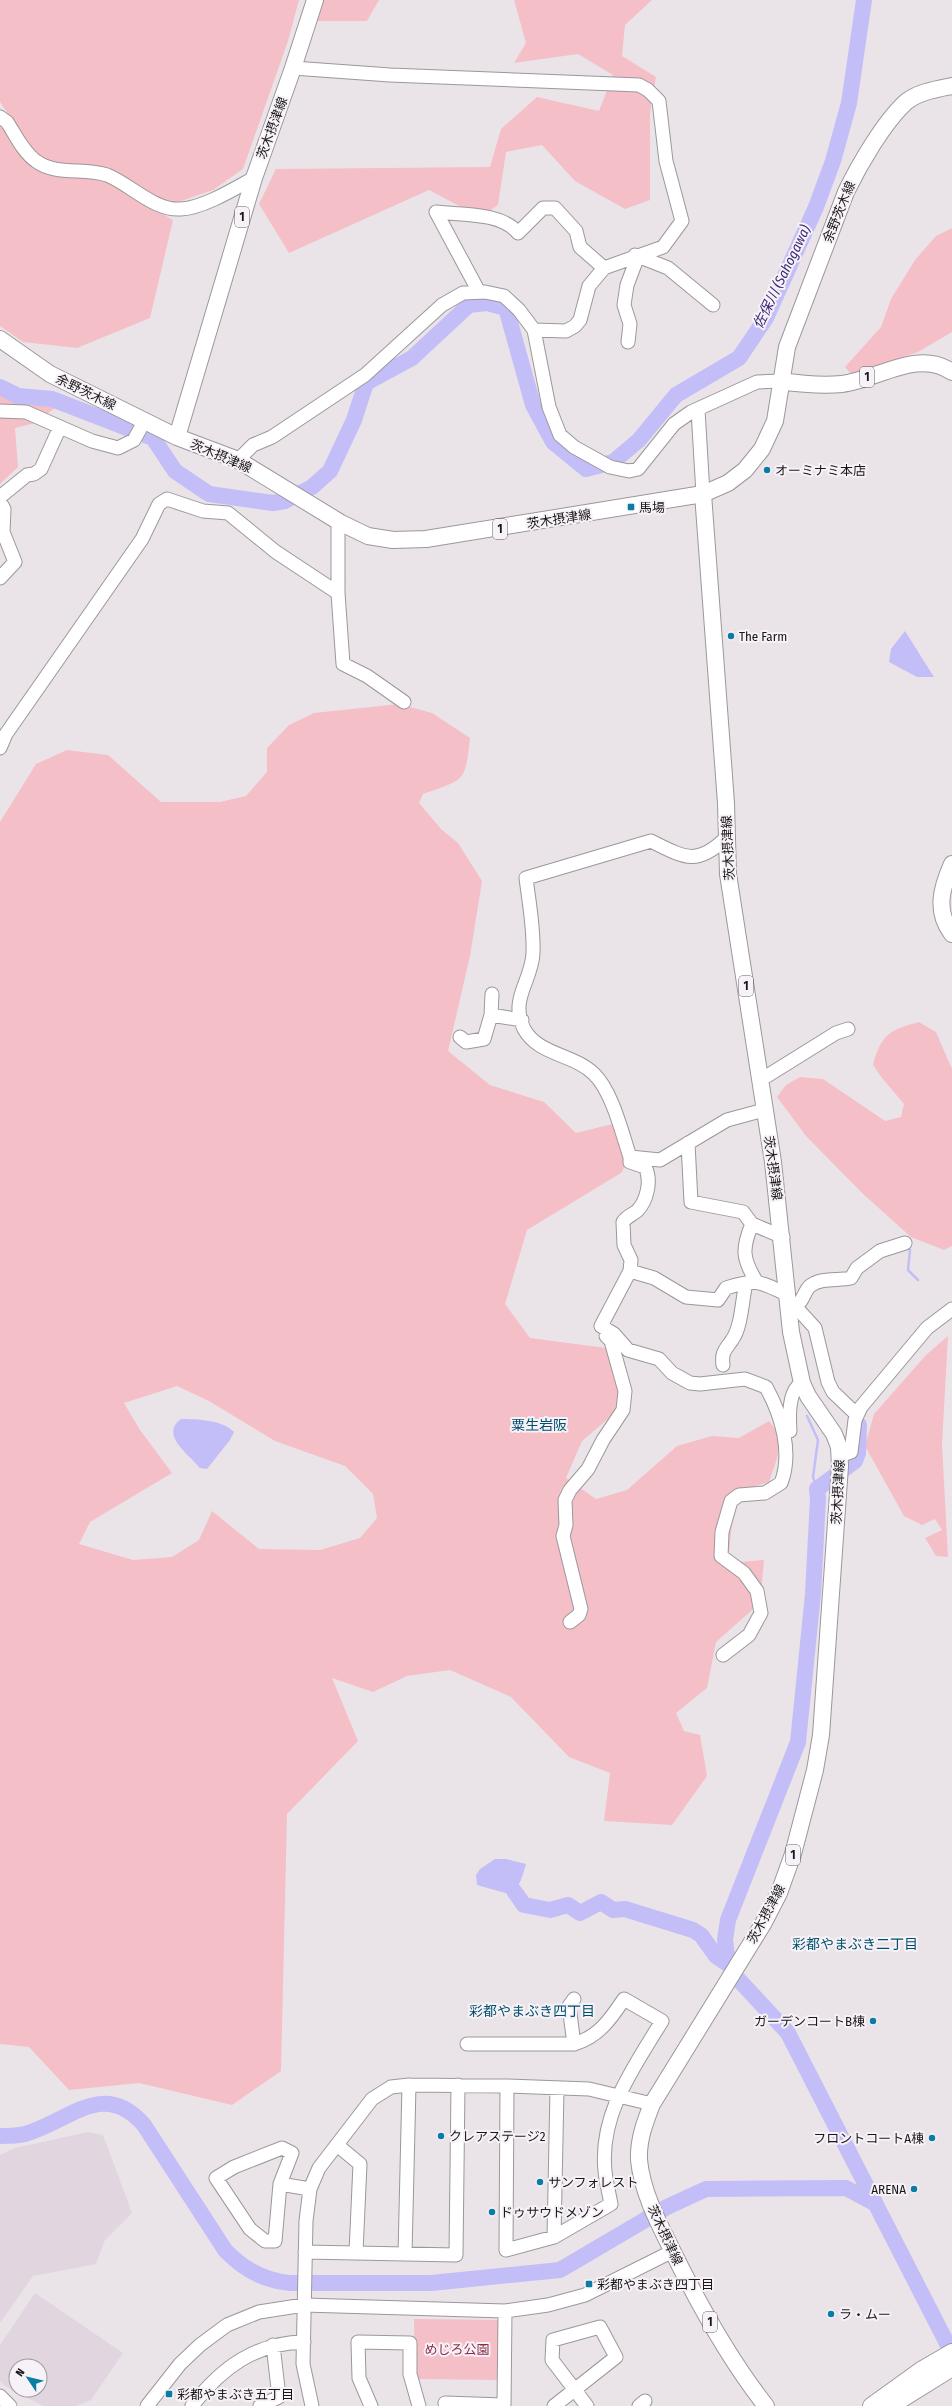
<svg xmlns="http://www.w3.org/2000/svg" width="952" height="2406" font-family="'Fira Sans Condensed','Noto Sans JP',sans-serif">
<rect width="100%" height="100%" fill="#eae4e9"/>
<path fill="#e1d6e0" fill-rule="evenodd" d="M 88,2132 L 103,2135 L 132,2213 L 105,2240 L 96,2264 L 33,2276 L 0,2323 L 0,2155 L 15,2148 Z
M 35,2293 L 123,2353 L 91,2400 L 76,2406 L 43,2406 L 5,2386 L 0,2381 L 0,2345 ZM 16,2366 L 40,2366 L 40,2390 L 16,2390 Z"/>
<path fill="#f5bfc8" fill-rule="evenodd" d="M 0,0 L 299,0 L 288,41 L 243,169 L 213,190 L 178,202 L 158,198 L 136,184 L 41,159 L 31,148 L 0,102 Z
M 319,0 L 379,0 L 367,21 L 313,21 Z
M 514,0 L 652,0 L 625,25 L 622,56 L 656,77 L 650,113 L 650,200 L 625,209 L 575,181 L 542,145 L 506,152 L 498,205 L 480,217 L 429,190 L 289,253 L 259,204 L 276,169 L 490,167 L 501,129 L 537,97 L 599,111 L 613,75 L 578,54 L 514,63 L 526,43 Z
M 0,125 L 33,168 L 47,174 L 93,178 L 107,181 L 173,220 L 150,318 L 77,348 L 23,342 L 0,326 Z
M 952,228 L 952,332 L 918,352 L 851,374 L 845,367 L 881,327 L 891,299 L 915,260 L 936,236 Z
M 0,396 L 61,403 L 36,423 L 15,428 L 18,467 L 0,484 Z
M 399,704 L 432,713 L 470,738 C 465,783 465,779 423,794 L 419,803 L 441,829 L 458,843 L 482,881 L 470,956 L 448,1051 L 490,1085 L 544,1102 L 576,1133 L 616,1123 L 629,1159 L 621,1173 L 527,1230 L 505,1304 L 530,1338 L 606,1348 L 622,1407 L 582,1441 L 566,1478 L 596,1499 L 627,1490 L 677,1446 L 712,1436 L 739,1438 L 769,1421 C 787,1442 777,1458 769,1482 L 735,1492 L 728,1563 L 764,1560 L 760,1603 L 716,1642 L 707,1688 L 676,1713 L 684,1731 L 700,1735 L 707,1776 L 672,1825 L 604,1821 L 610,1773 L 569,1757 L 511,1697 L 450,1670 L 407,1676 L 373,1692 L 332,1678 L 358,1741 L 287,1814 L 281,2071 L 232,2105 L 139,2083 L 69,2090 L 29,2047 L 0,2044 L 0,822 L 36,764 L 67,750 L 108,755 L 161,802 L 220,802 L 246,796 L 267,772 L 267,748 L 289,725 L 314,713 ZM 177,1386 L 209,1401 L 275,1441 L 345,1466 L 373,1494 L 377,1518 L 360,1538 L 320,1550 L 259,1549 L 212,1511 L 199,1540 L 172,1557 L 133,1560 L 79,1544 L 90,1522 L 172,1473 L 140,1430 L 124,1403 Z
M 919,1022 L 936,1032 L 952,1069 L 952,1246 L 944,1250 L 911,1237 L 862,1193 L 806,1136 L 777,1097 L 786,1085 L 800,1077 L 823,1079 L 885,1121 L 901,1117 L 904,1104 L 882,1078 L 873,1065 C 881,1034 890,1030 919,1022 Z
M 948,1336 L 942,1444 L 948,1557 L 936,1556 L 925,1538 L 942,1530 L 935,1519 L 922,1525 L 904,1516 L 865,1446 L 874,1414 L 926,1355 Z
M 414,2319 L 500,2320 L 500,2380 L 415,2379 Z"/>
<path fill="#c3bef7" d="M 905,631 L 934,677 L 917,677 L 889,662 L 891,649 Z
M 181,1419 C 197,1419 223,1420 234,1432 L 230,1440 L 207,1469 L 200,1468 C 190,1455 159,1435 181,1419 Z
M 495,1859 L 506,1859 L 526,1864 C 523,1874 520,1889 509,1894 L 477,1885 L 476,1875 L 480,1869 Z"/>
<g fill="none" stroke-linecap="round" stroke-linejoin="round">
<path stroke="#c3bef7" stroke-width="2.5" d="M 907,1247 L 910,1250 L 908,1270 L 918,1280
M 807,1416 L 818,1440 L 813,1477 L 817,1489"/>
<path stroke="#c3bef7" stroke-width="16" d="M 0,387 L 18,396 L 52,399 L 153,438 L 175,471 L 209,494 L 273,503 L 285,501 L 312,487 L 330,471 L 354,420 L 366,383 L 412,358 L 469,305 L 487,303 L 506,308 L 533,405 L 553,442 L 586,469 L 613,462 L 639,440 L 676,395 L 739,358 L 766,318 L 816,207 L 833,161 L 849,103 L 864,0
M 514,1891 L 524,1905 L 550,1910 L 568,1905 L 580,1913 L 601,1902 L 613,1910 L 625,1909 L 693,1930 L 701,1935 L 716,1956 L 728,1964
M 728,1964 L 725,1940 L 728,1920 L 798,1742 L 813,1594 L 818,1498 L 817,1489 L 855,1461 L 858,1453 L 859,1425
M 739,1980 L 788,2033 L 952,2353
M 0,2136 C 8,2136 17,2136 25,2134 C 69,2122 103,2078 144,2125 L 225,2250 C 243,2269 264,2281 290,2283 L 431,2283 L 560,2270 L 667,2207 L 706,2189 L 846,2188 L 874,2203"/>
<defs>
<path id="minor" d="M 293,68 L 390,75 L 639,85 L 648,90 L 659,101 L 666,161 L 682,221 L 663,247 L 604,268 L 580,247 L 576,231 L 555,208 L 543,208 L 518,233 C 501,212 461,215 436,212 L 479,292
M 0,117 L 7,122 C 15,134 23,152 36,161 C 56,176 84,167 107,175 C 130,184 154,211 181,209 C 203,208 234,189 254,178
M 635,255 L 668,268 L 713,305
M 534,330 L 566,331 L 575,326 L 580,320 L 589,286 L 604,268
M 628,342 L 630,324 L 624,305 L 627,285 L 638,256
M 698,410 L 703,494
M 0,411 L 26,412 L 92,441 L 118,448 L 134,440 L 145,420
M 238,460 L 253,445 L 272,437 L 365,375 L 442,305 L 463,293 L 485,292 L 504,296 L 519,310 L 534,330 L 549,407 L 560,435 L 574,447 L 610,467 L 629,471 L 638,469 L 674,424 L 691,412 L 757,382 L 780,381
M 0,497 L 27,475 L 34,474 L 41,469 L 60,427
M 0,502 L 4,509 L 3,532 L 15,562 L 0,578
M 341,523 L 338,528 L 338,593 L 343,664 L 367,676 L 404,702
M 0,748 L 6,734 L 142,539 L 159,504 L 167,499 L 203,511 L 228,513 L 276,552 L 338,593
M 726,838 C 697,866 685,858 651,841 L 526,878 C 529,902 534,928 533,953 C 532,981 509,999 524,1029 C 538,1055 574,1054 594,1074 C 612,1091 622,1133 630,1157 L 660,1160 L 727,1120 L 764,1110
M 491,1015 L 522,1020
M 460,1037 L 466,1042 L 484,1039 L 491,1015 L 492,994
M 761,1076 L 767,1076 L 836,1033 L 848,1029
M 688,1143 L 691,1202 L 743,1212 L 752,1224 L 783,1237
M 630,1157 L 630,1162 L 645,1167 C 652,1180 647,1201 637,1211 C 632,1215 627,1216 623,1222 L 624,1245 L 631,1260 L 630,1271 L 601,1326 L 614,1334 L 628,1350 L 659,1359 L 672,1373 L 690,1383 L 700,1384 L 745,1379 L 766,1387 C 781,1414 793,1452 781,1483 L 765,1493 L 739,1495 L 731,1501 L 722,1532 L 721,1556 L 744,1573 L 757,1591 L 761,1613 L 749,1635 L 723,1655
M 752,1224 C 742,1248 742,1258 756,1281
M 630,1271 L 654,1278 L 686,1297 L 718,1300 L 726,1288 C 756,1278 761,1282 788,1295
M 795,1306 C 803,1303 804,1291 810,1286 C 822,1277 838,1281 851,1278 L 857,1268 L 880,1251 L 905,1243
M 789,1307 L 795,1306 L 815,1328 L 828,1382 L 833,1392 L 856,1414
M 723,1365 C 721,1352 726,1349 732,1340 C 742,1326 742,1299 746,1283
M 790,1431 C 789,1417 788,1390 802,1383
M 840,1456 L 851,1452 L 855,1420 L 861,1407 L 927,1328 L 952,1309
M 570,1622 L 579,1615 L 581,1609 L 563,1536 L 566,1525 L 565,1500 L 570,1490 L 588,1469 L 603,1440 L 623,1410 L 625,1391 L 611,1341 L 606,1336
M 574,1999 L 569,2006 L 574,2044
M 467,2044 L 574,2044 C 598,2037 610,2020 624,1999 L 662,2021 C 634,2067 599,2114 605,2171 C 606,2182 609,2193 611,2204 L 554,2237 L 506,2250 L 507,2086
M 337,2145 L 360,2164 L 356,2252
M 280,2184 L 292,2153 L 282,2148 L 234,2167 L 216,2178 L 250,2229 L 265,2241 L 275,2241 L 280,2184 L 310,2189
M 554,2237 L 557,2089
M 305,2252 L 456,2255 L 458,2085
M 405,2254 L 409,2085
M 0,2396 L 10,2406
M 147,2406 L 180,2364 L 200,2345 L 227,2325 L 259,2312 L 304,2305 L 505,2311 L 548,2305 L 585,2295 L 673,2251
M 192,2406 C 221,2368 255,2343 304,2342
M 260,2406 L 279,2397 L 273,2345
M 312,2406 L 303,2364 L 306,2221 L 310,2189 L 319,2168 L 372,2099 L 391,2087 L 409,2085 L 507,2086 L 589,2089 L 652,2104
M 371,2406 L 359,2378 L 358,2342 L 410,2343 L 410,2374 L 419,2406
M 446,2406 L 445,2403 L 503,2405
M 504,2406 L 505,2311
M 554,2406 L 616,2357 L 600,2327 L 553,2340 L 552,2360 L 587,2406
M 639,2406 L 645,2401"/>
<path id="major" d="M 0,339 L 50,374 L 177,437 L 238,460 L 341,523 L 368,536 L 393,540 L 426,539 L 703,494 L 728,483 L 745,470 L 762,449 L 775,421 L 787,347 L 846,192 C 859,165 884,122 906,102 C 918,92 937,89 952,86
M 780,381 C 801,384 821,386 842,384 C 877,380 918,348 952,372
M 177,437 L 254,178 L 293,68 L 315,0
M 703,494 L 726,803 L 728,874 L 773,1162 L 791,1332 L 802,1383 L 808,1396 L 834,1434 L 839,1447 L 840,1466 L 821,1735 L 815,1770 L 793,1854 L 779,1893 L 763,1924 L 652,2104 C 645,2122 638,2140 639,2160 C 642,2191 657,2220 671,2248 C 698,2303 728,2358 766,2406
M 952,864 C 941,889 935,911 952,934
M 871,2406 L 921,2370 L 952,2352
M 891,2406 L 952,2368"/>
</defs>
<use href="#minor" stroke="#9c979b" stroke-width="15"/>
<use href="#major" stroke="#9c979b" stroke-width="18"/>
<use href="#minor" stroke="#fff" stroke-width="13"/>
<use href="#major" stroke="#fff" stroke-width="16"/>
</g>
<g fill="#0a7da5" stroke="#f7f2f7" stroke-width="1.5">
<circle cx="767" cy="470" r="4"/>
<rect x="627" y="503" width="8" height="8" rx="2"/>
<circle cx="731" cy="636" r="4"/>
<circle cx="873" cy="2021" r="4"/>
<circle cx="441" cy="2136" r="4"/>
<circle cx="932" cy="2138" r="4"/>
<circle cx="540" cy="2182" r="4"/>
<circle cx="914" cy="2189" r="4"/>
<circle cx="492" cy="2212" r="4"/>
<rect x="585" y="2280" width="8" height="8" rx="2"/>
<circle cx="831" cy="2314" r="4"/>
<rect x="165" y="2390" width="8" height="8" rx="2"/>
</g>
<g text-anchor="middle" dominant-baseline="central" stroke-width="4" stroke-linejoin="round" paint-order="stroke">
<g fill="#f7f2f7" stroke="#5c595c" stroke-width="1">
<rect x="235" y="207" width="14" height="20" rx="3"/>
<rect x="860" y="367" width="14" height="20" rx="3"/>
<rect x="493" y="519" width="14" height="20" rx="3"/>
<rect x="739" y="976" width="14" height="20" rx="3"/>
<rect x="786" y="1845" width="14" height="20" rx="3"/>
<rect x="703" y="2312" width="14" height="20" rx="3"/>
</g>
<g font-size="12" font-weight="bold" fill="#191719">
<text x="242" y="217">1</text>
<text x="867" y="377">1</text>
<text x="500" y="529">1</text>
<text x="746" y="986">1</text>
<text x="793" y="1855">1</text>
<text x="710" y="2322">1</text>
</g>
<g font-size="13" fill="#191719" stroke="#f7f2f7">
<text transform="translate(272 128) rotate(-70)">茨木摂津線</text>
<text transform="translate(839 212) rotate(-68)">余野茨木線</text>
<text transform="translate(86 392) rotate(26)">余野茨木線</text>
<text transform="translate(221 456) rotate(23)">茨木摂津線</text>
<text transform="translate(559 519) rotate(-9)">茨木摂津線</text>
<text transform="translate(728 848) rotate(-93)">茨木摂津線</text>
<text transform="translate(773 1168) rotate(82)">茨木摂津線</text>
<text transform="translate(838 1492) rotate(-87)">茨木摂津線</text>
<text transform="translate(766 1914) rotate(-62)">茨木摂津線</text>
<text transform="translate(665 2235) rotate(65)">茨木摂津線</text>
</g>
<g font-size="13" fill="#191719" stroke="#f7f2f7" text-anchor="start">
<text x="775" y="470">オーミナミ本店</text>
<text x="639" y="507">馬場</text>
<text x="739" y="636">The Farm</text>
<text x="865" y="2021" text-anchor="end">ガーデンコートB棟</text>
<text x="449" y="2136">クレアステージ2</text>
<text x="924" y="2138" text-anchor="end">フロントコートA棟</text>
<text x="548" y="2182">サンフォレスト</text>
<text x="906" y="2189" text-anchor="end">ARENA</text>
<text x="500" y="2212">ドゥサウドメゾン</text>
<text x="597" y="2284">彩都やまぶき四丁目</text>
<text x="839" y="2314">ラ・ムー</text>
<text x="177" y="2394">彩都やまぶき五丁目</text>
</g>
<g font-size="13" fill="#8d2d48" stroke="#f7f2f7">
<text x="457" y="2349">めじろ公園</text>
</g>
<g font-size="14" font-style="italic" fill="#3b2879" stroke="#f7f2f7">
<text transform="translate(782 277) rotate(-64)">佐保川 (Sahogawa)</text>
</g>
<g font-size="14" fill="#004f6b" stroke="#f7f2f7">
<text x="539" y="1425">粟生岩阪</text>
<text x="855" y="1944">彩都やまぶき二丁目</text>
<text x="532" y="2011">彩都やまぶき四丁目</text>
</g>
</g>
<g transform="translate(28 2378) rotate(305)"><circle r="19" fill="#f7f2f7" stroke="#9e9a9e"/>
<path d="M0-3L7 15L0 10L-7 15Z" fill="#0a7da5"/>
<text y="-6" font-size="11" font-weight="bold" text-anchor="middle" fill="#191719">N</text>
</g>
</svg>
